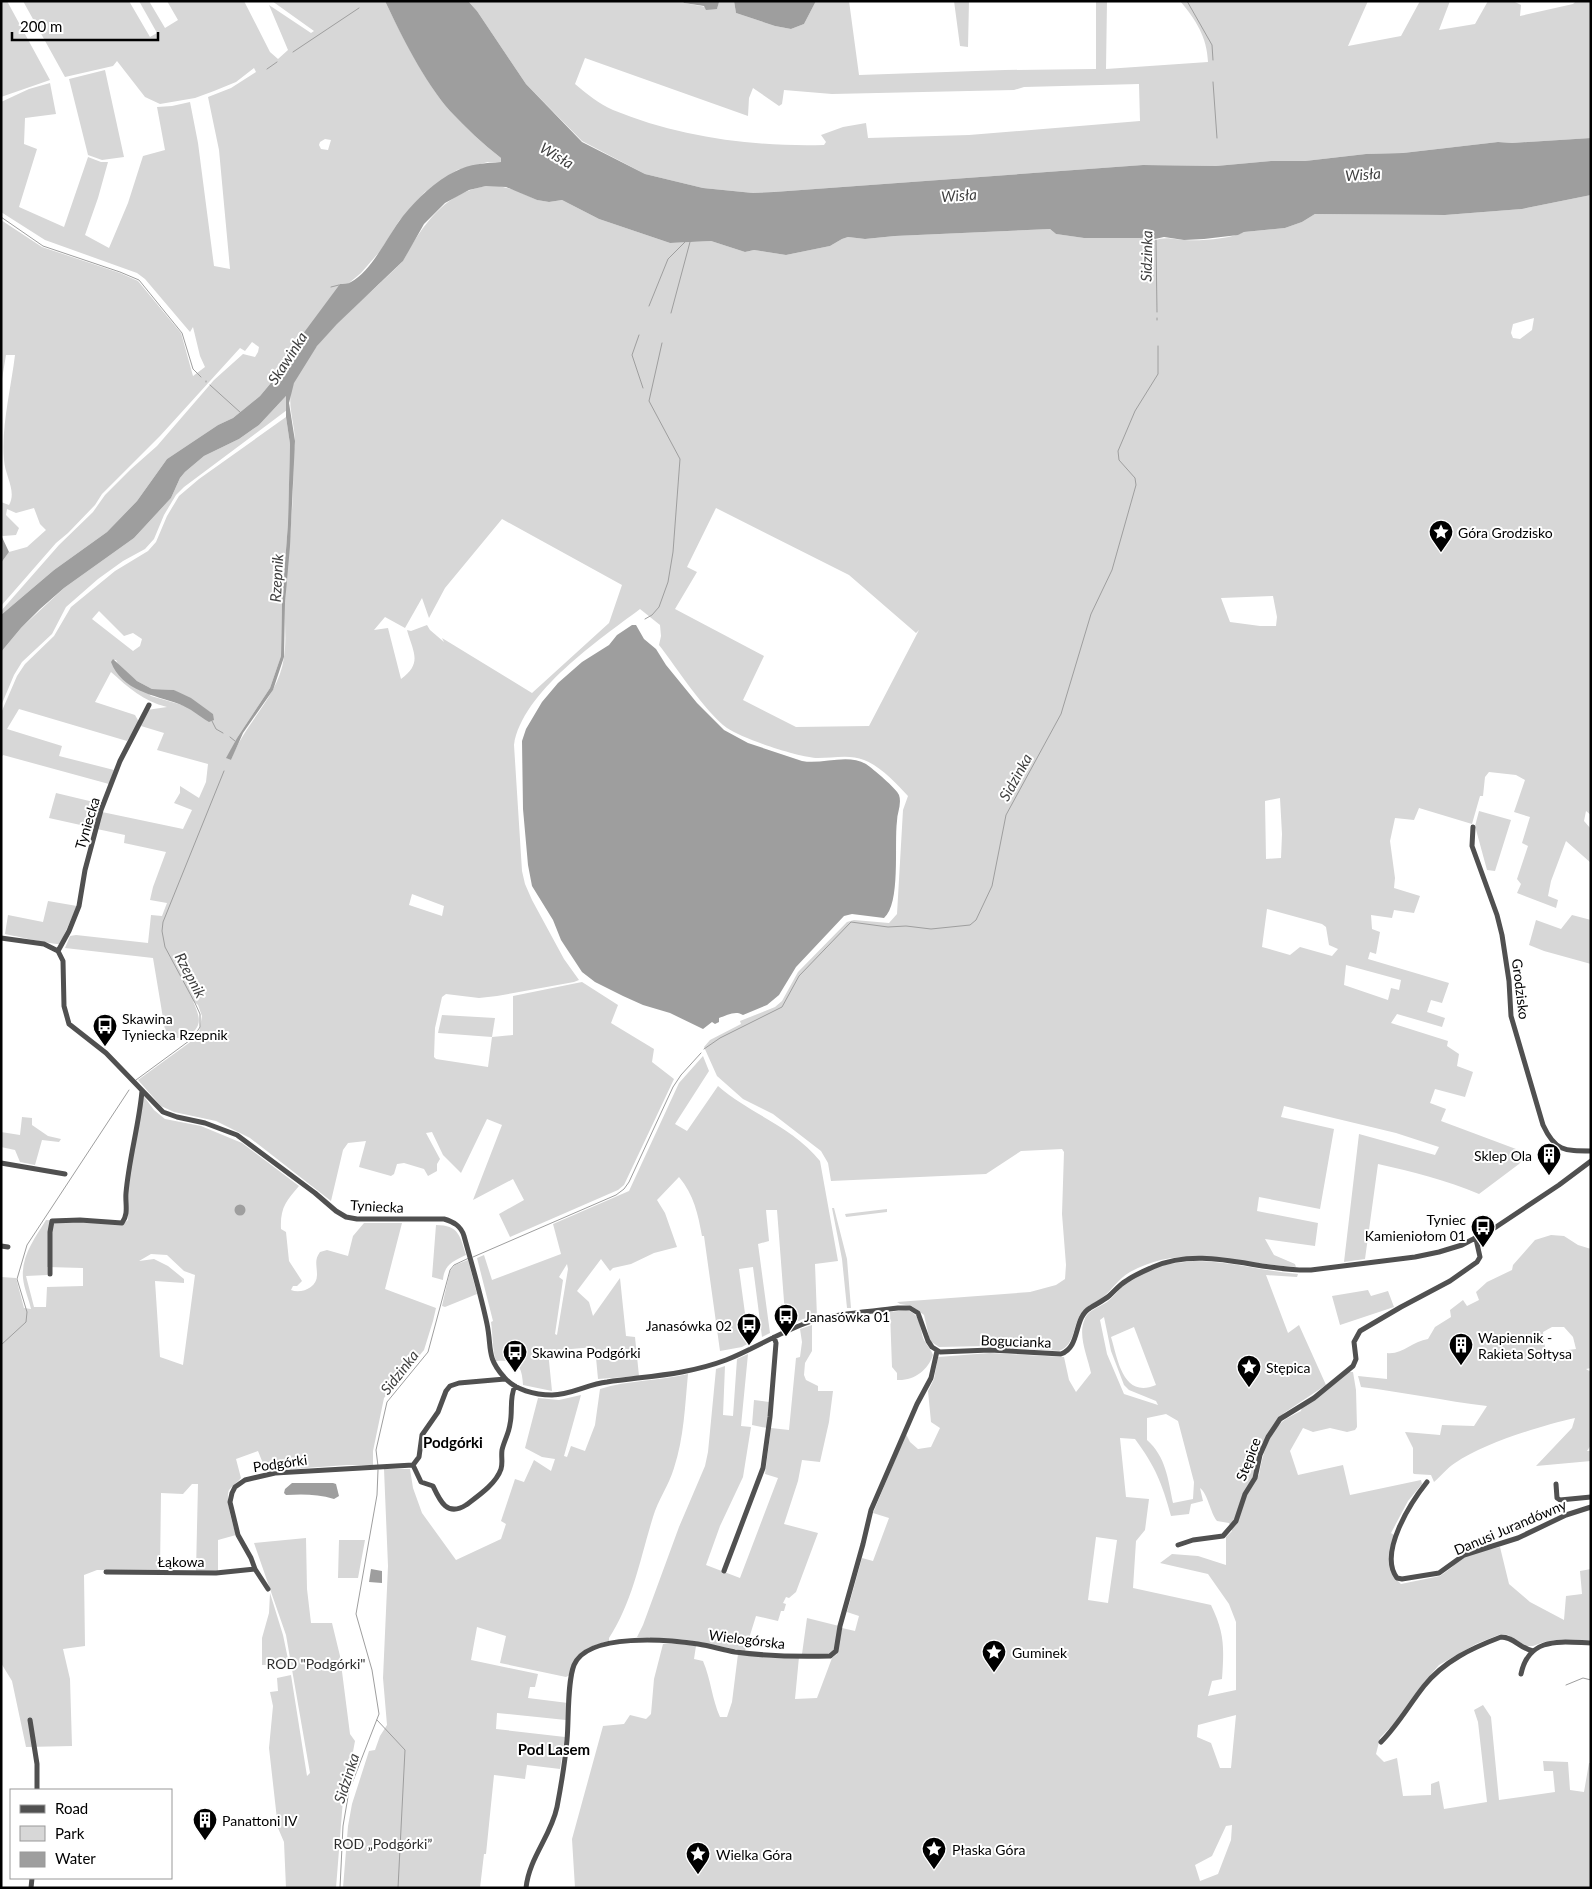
<svg xmlns="http://www.w3.org/2000/svg" width="1592" height="1889" font-family="Lato,sans-serif">
<rect width="100%" height="100%" fill="#fff"/>
<path fill="#d7d7d7" fill-rule="evenodd" d="M 1,1 L 7,1 L 50,80 L 1,97 Z
M 23,1 L 129,1 L 150,37 L 157,33 L 139,1 L 149,1 L 165,28 L 178,20 L 167,1 L 244,1 L 270,52 L 278,59 L 288,50 L 269,5 L 311,33 L 314,31 L 272,1 L 385,1 C 402,36 425,82 450,111 C 466,128 483,144 501,158 L 501,162 L 488,162 L 457,170 L 425,192 L 399,221 L 381,250 L 361,273 L 349,283 L 291,350 L 275,378 L 260,396 L 233,418 L 218,425 L 167,459 L 137,501 L 107,532 L 54,570 L 1,615 L 1,611 L 59,545 L 93,512 L 105,495 L 131,469 L 157,446 L 214,380 L 243,354 L 255,357 L 258,352 L 259,347 L 252,342 L 245,351 L 240,348 L 160,436 L 102,494 L 95,505 L 68,533 L 56,543 L 1,606 L 1,563 L 9,552 L 27,547 L 46,530 L 40,524 L 34,508 L 16,513 L 7,509 L 6,515 L 19,528 L 16,535 L 3,536 L 1,535 L 1,502 L 9,505 C 17,491 5,476 4,460 C 1,427 11,388 15,355 L 6,355 L 1,385 L 1,220 L 42,247 L 120,273 L 138,281 L 181,333 L 193,376 L 205,367 L 200,356 L 193,327 L 190,332 L 145,279 L 137,273 L 45,240 L 1,212 L 1,102 L 29,89 L 50,83 L 56,114 L 25,118 L 24,144 L 37,149 L 19,207 L 64,227 L 88,157 L 101,162 L 108,162 L 98,198 L 85,235 L 109,248 L 128,203 L 143,156 L 165,150 L 157,107 L 172,106 L 190,102 L 198,143 L 214,266 L 230,269 L 219,150 L 208,97 L 231,88 L 256,72 L 254,68 L 236,82 L 214,91 L 195,98 L 160,104 L 145,97 L 117,61 L 113,66 L 65,77 ZM 325,139 L 331,140 L 328,150 L 321,149 L 319,145 L 320,142 Z
M 468,1 L 682,1 L 684,3 L 717,9 L 719,1 L 734,1 L 736,13 L 775,26 L 791,29 L 804,24 L 816,1 L 849,1 L 859,75 L 1005,70 L 1096,69 L 1096,1 L 1107,1 L 1106,69 L 1208,62 C 1207,37 1196,20 1180,1 L 1368,1 L 1348,46 L 1401,36 L 1420,1 L 1450,1 L 1439,30 L 1475,24 L 1488,1 L 1513,1 L 1521,5 L 1520,16 L 1573,4 L 1576,1 L 1591,1 L 1591,138 L 1512,143 L 1498,142 L 1403,153 L 1366,154 L 1305,161 L 1271,161 L 1216,166 L 1143,165 L 774,192 L 753,193 L 703,188 L 645,174 L 582,141 L 526,84 L 477,11 ZM 585,58 L 748,116 L 749,98 L 753,88 L 779,106 L 782,104 L 784,90 L 832,94 L 1014,90 L 1024,87 L 1139,84 L 1140,121 L 969,135 L 868,138 L 866,123 L 843,127 L 821,135 L 826,142 L 824,145 C 754,147 678,137 613,110 C 599,104 587,94 575,84 Z
M 954,1 L 969,1 L 968,47 L 960,46 Z
M 105,70 L 124,157 L 102,160 L 88,155 L 69,79 Z
M 495,185 L 515,190 L 537,200 L 549,202 L 562,200 L 599,219 L 670,243 L 711,241 L 745,252 L 754,250 L 786,255 L 830,246 L 842,239 L 848,237 L 865,239 L 895,236 L 1050,229 L 1056,234 L 1084,238 L 1148,238 L 1153,241 C 1166,236 1171,239 1185,240 C 1201,241 1230,239 1244,232 L 1285,228 L 1302,222 L 1315,214 L 1445,215 L 1522,209 L 1591,195 L 1591,815 L 1586,811 L 1584,821 L 1591,829 L 1591,863 L 1566,841 L 1551,881 L 1548,896 L 1558,900 L 1556,908 L 1517,893 L 1521,884 L 1517,879 L 1528,846 L 1522,843 L 1530,817 L 1514,812 L 1525,780 L 1516,775 L 1489,772 L 1485,777 L 1483,796 L 1480,796 L 1472,824 L 1419,808 L 1414,820 L 1395,818 L 1390,841 L 1395,878 L 1394,888 L 1420,896 L 1414,913 L 1394,910 L 1392,918 L 1371,915 L 1372,929 L 1380,932 L 1376,954 L 1370,952 L 1368,959 L 1449,983 L 1442,1003 L 1431,1000 L 1427,1012 L 1445,1018 L 1442,1027 L 1397,1014 L 1391,1023 L 1448,1041 L 1447,1046 L 1459,1054 L 1457,1066 L 1473,1072 L 1465,1097 L 1435,1089 L 1430,1103 L 1446,1109 L 1441,1121 L 1527,1153 L 1519,1164 L 1479,1194 C 1446,1180 1413,1172 1378,1164 L 1365,1259 L 1344,1262 L 1359,1134 L 1435,1155 L 1439,1147 L 1396,1133 L 1284,1106 L 1281,1117 L 1334,1129 L 1320,1209 L 1259,1197 L 1257,1211 L 1318,1223 L 1315,1246 L 1265,1239 L 1274,1255 L 1295,1264 L 1296,1267 C 1240,1264 1183,1242 1130,1272 C 1119,1278 1112,1290 1102,1298 C 1097,1302 1091,1304 1086,1308 C 1071,1320 1078,1344 1059,1351 L 985,1346 L 939,1347 L 930,1341 L 924,1315 L 912,1306 L 900,1304 L 897,1302 L 1030,1292 L 1056,1285 L 1065,1279 L 1066,1265 L 1062,1214 L 1064,1152 L 1062,1149 L 1021,1151 L 986,1174 L 831,1181 L 828,1163 L 821,1151 L 773,1114 L 743,1099 L 717,1076 L 704,1047 L 710,1040 L 741,1024 L 740,1021 L 775,1007 L 782,1001 L 798,972 L 847,922 L 854,920 L 889,923 L 897,914 L 903,810 L 908,796 C 896,783 880,766 864,760 C 850,754 833,758 818,758 C 800,758 743,739 727,728 C 705,712 677,668 659,645 L 661,636 L 660,625 L 640,609 C 600,639 522,692 514,745 L 522,871 L 525,884 L 532,900 L 564,959 L 579,980 L 574,982 L 497,996 L 479,998 L 446,994 L 442,997 L 435,1028 L 434,1057 L 436,1059 L 488,1067 L 492,1037 L 438,1033 L 442,1015 L 495,1018 L 492,1037 L 513,1035 L 513,996 L 582,982 L 618,1005 L 611,1023 L 654,1049 L 652,1062 L 674,1079 L 624,1185 L 618,1190 L 510,1237 L 499,1214 L 524,1200 L 513,1179 L 473,1200 L 502,1125 L 487,1119 L 461,1173 L 443,1155 L 432,1132 L 426,1133 L 440,1159 L 437,1164 L 437,1171 L 428,1176 L 424,1169 L 404,1163 L 397,1164 L 394,1174 L 391,1176 L 359,1167 L 366,1141 L 348,1143 L 343,1150 L 331,1201 L 250,1138 L 216,1121 L 174,1112 L 161,1106 L 138,1080 L 193,1040 L 199,1032 L 202,1016 L 198,1005 L 193,1001 C 201,1020 203,1026 185,1039 L 166,1036 L 153,958 L 65,948 L 70,936 L 76,935 L 148,943 L 151,915 L 162,916 L 167,903 L 150,900 L 153,887 L 166,852 L 124,843 L 125,835 L 97,829 L 102,812 L 183,829 L 192,810 L 174,803 L 180,793 L 180,786 L 199,798 L 206,782 L 208,764 L 157,750 L 164,733 L 141,726 L 147,710 L 167,707 C 143,701 129,688 111,672 L 95,702 L 135,715 L 139,722 L 127,741 L 19,709 L 7,729 L 62,746 L 59,756 L 114,770 L 109,784 L 3,755 L 1,758 L 1,713 L 17,676 L 25,664 L 54,636 L 71,607 L 115,571 L 148,551 L 156,542 L 167,516 L 179,496 L 199,479 L 286,417 L 290,444 L 288,523 L 282,604 L 281,656 L 270,688 L 237,738 L 227,758 L 231,760 C 244,723 279,697 284,657 C 287,639 284,621 285,604 C 287,555 295,506 293,457 C 293,452 295,447 295,442 C 295,422 285,402 294,382 C 317,333 365,300 402,262 C 406,257 407,251 411,246 C 432,213 453,188 495,185 ZM 1534,318 L 1532,330 L 1520,339 L 1513,338 L 1511,333 L 1513,324 ZM 716,508 L 849,575 L 916,633 L 919,630 L 869,726 L 796,727 L 743,700 L 764,656 L 675,609 L 697,572 L 687,567 ZM 502,519 L 622,585 L 609,623 L 532,693 L 442,638 L 444,642 L 430,630 L 427,625 L 411,631 L 407,630 C 413,652 423,663 401,679 L 388,628 L 374,630 L 385,617 L 405,628 L 422,598 L 429,618 L 445,588 ZM 1273,596 L 1277,617 L 1276,626 L 1260,626 L 1230,622 L 1221,598 ZM 99,611 L 124,636 L 133,633 L 142,639 L 140,646 L 133,651 L 92,619 ZM 112,660 L 116,660 L 119,666 L 137,681 L 152,689 L 174,690 L 213,714 L 151,696 ZM 1280,798 L 1282,834 L 1281,858 L 1266,859 L 1265,801 ZM 412,894 L 444,906 L 442,916 L 409,905 ZM 1267,909 L 1322,924 L 1326,927 L 1329,945 L 1338,949 L 1332,956 L 1300,947 L 1290,955 L 1262,947 ZM 1346,965 L 1401,980 L 1399,990 L 1391,988 L 1388,1000 L 1344,985 Z
M 286,396 L 287,410 L 184,487 L 176,495 L 164,515 L 154,539 L 145,549 L 123,561 L 98,579 L 66,607 L 52,634 L 22,662 L 14,675 L 1,706 L 1,652 L 21,628 L 64,588 L 134,538 L 171,498 L 180,478 L 185,472 L 204,456 L 239,439 L 259,425 Z
M 56,793 L 102,804 L 94,828 L 49,818 Z
M 1479,811 L 1511,820 L 1495,871 L 1487,870 L 1475,826 Z
M 48,901 L 77,906 L 60,944 C 55,945 15,936 5,934 L 8,915 L 43,922 Z
M 1572,915 L 1591,920 L 1591,964 L 1544,951 L 1529,945 L 1536,920 L 1561,929 Z
M 703,1056 L 709,1071 L 675,1124 L 687,1131 L 718,1086 C 750,1114 793,1127 820,1161 L 838,1261 L 815,1264 L 817,1317 L 803,1319 L 786,1327 L 777,1210 L 766,1210 L 769,1241 L 758,1244 L 770,1333 L 762,1337 L 753,1267 L 739,1269 L 749,1343 L 742,1347 L 720,1351 L 704,1236 L 702,1236 C 698,1214 694,1195 679,1177 L 657,1200 L 665,1213 L 677,1247 L 654,1253 L 631,1264 L 613,1268 L 610,1271 L 601,1259 L 577,1291 L 589,1302 L 593,1316 L 620,1278 L 626,1336 L 635,1337 L 639,1376 L 598,1379 L 595,1347 L 548,1351 L 552,1391 L 523,1385 C 522,1365 517,1359 496,1361 C 492,1349 493,1335 491,1322 L 493,1321 L 477,1258 L 484,1255 L 492,1280 L 561,1254 L 553,1224 L 629,1191 L 679,1083 ZM 567,1264 L 568,1269 L 557,1335 L 555,1334 L 563,1280 L 559,1277 Z
M 142,1094 L 154,1110 L 165,1119 L 201,1126 L 242,1143 L 299,1186 C 286,1201 280,1208 281,1229 L 286,1232 L 289,1261 L 302,1281 L 297,1286 L 293,1286 L 291,1290 C 301,1294 317,1288 317,1275 C 317,1265 314,1260 320,1252 L 327,1250 L 348,1256 L 353,1236 L 364,1223 L 402,1223 L 385,1289 L 436,1308 L 433,1321 L 424,1350 L 384,1398 L 373,1451 L 373,1465 L 347,1465 L 266,1471 L 258,1451 L 236,1459 L 241,1478 C 238,1482 232,1486 229,1490 C 225,1500 233,1525 236,1535 L 218,1540 L 218,1572 L 196,1571 L 198,1484 L 192,1484 L 183,1494 L 161,1493 L 160,1571 L 97,1570 L 84,1575 L 85,1646 L 63,1649 L 70,1679 L 72,1746 L 26,1747 L 12,1681 L 1,1663 L 1,1277 L 16,1278 L 24,1308 L 31,1309 C 29,1299 24,1289 23,1278 C 21,1256 35,1238 46,1220 L 123,1224 L 128,1220 L 127,1191 ZM 151,1254 L 167,1255 L 184,1271 L 195,1275 L 183,1365 L 160,1357 L 155,1281 L 184,1283 L 184,1279 L 168,1266 L 154,1259 L 139,1261 ZM 47,1267 L 83,1268 L 83,1286 L 47,1287 L 46,1307 L 34,1307 L 26,1276 L 47,1275 Z
M 22,1117 L 32,1118 L 32,1125 L 48,1136 L 61,1139 L 59,1142 L 42,1140 L 35,1165 L 20,1162 L 15,1150 L 1,1147 L 1,1132 L 20,1135 Z
M 832,1208 L 834,1208 L 847,1259 L 851,1308 L 847,1308 L 842,1259 Z
M 887,1209 L 887,1212 L 846,1217 L 845,1214 Z
M 436,1225 C 459,1225 460,1236 466,1255 C 453,1261 444,1265 443,1280 L 432,1277 Z
M 1551,1235 L 1564,1236 L 1578,1245 L 1591,1249 L 1591,1368 L 1586,1369 L 1591,1372 L 1591,1445 L 1587,1451 L 1591,1451 L 1591,1461 L 1536,1466 L 1572,1428 L 1575,1418 C 1540,1426 1484,1443 1455,1463 C 1447,1468 1441,1476 1434,1482 L 1431,1475 L 1414,1474 L 1413,1473 L 1413,1448 L 1405,1432 L 1440,1435 L 1442,1425 L 1474,1426 L 1487,1406 C 1445,1401 1403,1392 1361,1387 L 1358,1376 L 1387,1379 L 1387,1353 C 1402,1355 1413,1341 1428,1339 L 1435,1327 L 1451,1317 L 1450,1310 L 1463,1300 L 1467,1306 L 1479,1300 L 1476,1292 L 1487,1282 L 1512,1270 L 1513,1265 L 1535,1240 ZM 1552,1327 L 1564,1327 L 1573,1337 L 1576,1349 L 1552,1352 L 1545,1347 L 1543,1332 Z
M 468,1260 L 477,1294 L 445,1307 L 442,1306 L 450,1271 L 455,1265 Z
M 1194,1261 C 1229,1261 1263,1271 1298,1274 L 1297,1277 L 1266,1275 L 1288,1333 L 1299,1325 L 1326,1385 L 1284,1413 L 1266,1438 L 1257,1456 L 1254,1478 L 1259,1475 C 1262,1457 1268,1434 1283,1421 C 1288,1417 1295,1414 1301,1411 L 1302,1407 L 1349,1372 L 1353,1372 L 1356,1390 L 1357,1427 L 1355,1430 L 1347,1432 L 1330,1428 L 1313,1432 L 1303,1428 L 1290,1451 L 1298,1475 L 1343,1465 L 1350,1495 L 1421,1480 L 1422,1484 L 1408,1501 L 1391,1533 L 1394,1535 L 1391,1552 L 1392,1575 L 1401,1584 L 1440,1576 L 1451,1568 L 1464,1555 L 1500,1547 L 1509,1584 L 1530,1602 L 1564,1620 L 1566,1596 L 1582,1594 L 1580,1571 L 1591,1569 L 1591,1640 L 1556,1640 L 1544,1642 L 1533,1646 L 1526,1646 L 1508,1635 L 1501,1634 L 1476,1644 L 1439,1665 L 1421,1686 L 1402,1715 L 1380,1738 L 1376,1754 L 1384,1762 L 1397,1758 L 1403,1796 L 1431,1795 L 1431,1784 L 1439,1781 L 1444,1809 L 1487,1802 L 1478,1722 L 1474,1710 L 1483,1705 L 1491,1717 L 1499,1800 L 1555,1792 L 1553,1771 L 1544,1771 L 1543,1761 L 1568,1762 L 1570,1790 L 1584,1792 L 1589,1763 L 1591,1763 L 1591,1888 L 575,1888 L 572,1839 L 603,1726 L 624,1724 L 630,1715 L 646,1719 L 651,1714 L 654,1679 L 663,1644 L 684,1644 L 696,1646 L 694,1659 L 703,1661 C 711,1680 712,1699 720,1717 L 727,1717 L 732,1702 L 738,1654 L 774,1658 L 799,1657 L 795,1699 L 817,1698 L 832,1658 L 837,1654 L 842,1628 L 855,1631 L 859,1616 L 847,1612 L 862,1558 L 873,1561 L 889,1518 L 873,1513 L 906,1434 L 910,1442 L 918,1449 L 931,1447 L 940,1428 L 931,1422 L 928,1391 L 934,1379 L 938,1357 L 990,1353 L 1064,1357 L 1069,1380 L 1076,1392 L 1091,1373 C 1088,1358 1078,1337 1084,1321 C 1087,1310 1098,1308 1107,1302 C 1116,1295 1122,1285 1132,1278 C 1150,1266 1172,1263 1194,1261 ZM 1104,1317 L 1111,1351 L 1124,1385 L 1129,1390 L 1156,1401 L 1158,1405 L 1124,1394 L 1107,1354 L 1100,1320 ZM 1134,1327 L 1156,1385 C 1123,1399 1118,1360 1111,1337 ZM 1166,1414 L 1178,1421 L 1194,1482 L 1193,1499 L 1173,1503 C 1168,1479 1166,1457 1147,1440 L 1147,1418 ZM 1120,1438 L 1135,1439 C 1155,1466 1162,1483 1171,1516 L 1189,1514 L 1191,1504 L 1203,1501 L 1200,1488 C 1208,1494 1210,1512 1217,1521 L 1229,1523 L 1232,1531 L 1226,1537 L 1226,1565 L 1198,1556 L 1172,1554 L 1160,1563 L 1208,1574 L 1229,1604 L 1236,1622 L 1236,1690 L 1208,1696 L 1212,1681 L 1222,1679 C 1224,1648 1225,1634 1211,1605 L 1133,1588 L 1136,1541 L 1145,1530 L 1149,1499 L 1126,1497 ZM 1096,1537 L 1117,1540 L 1108,1603 L 1088,1600 ZM 1236,1715 L 1231,1768 L 1220,1768 L 1211,1743 L 1197,1737 L 1198,1725 ZM 1232,1825 L 1231,1840 L 1218,1874 L 1200,1881 L 1195,1865 L 1212,1856 L 1226,1826 Z
M 1368,1290 L 1371,1296 L 1388,1291 L 1394,1307 L 1340,1325 L 1332,1296 Z
M 906,1310 C 922,1314 919,1328 924,1340 C 927,1346 931,1349 933,1355 C 928,1370 914,1381 897,1380 L 897,1373 L 892,1367 L 890,1312 Z
M 812,1325 L 812,1351 L 805,1363 L 804,1375 L 806,1380 L 818,1386 L 818,1391 L 833,1391 L 829,1422 L 820,1462 L 802,1460 L 798,1481 L 784,1524 L 818,1533 L 796,1592 L 789,1598 L 786,1597 L 783,1603 L 786,1604 L 784,1611 L 781,1611 L 778,1621 L 756,1616 L 745,1651 L 682,1639 L 650,1639 L 650,1637 L 637,1637 L 643,1625 L 679,1527 L 705,1466 L 708,1452 L 716,1369 L 725,1366 L 723,1415 L 733,1416 L 737,1359 L 748,1354 L 741,1426 L 751,1427 L 743,1477 L 720,1526 L 706,1565 L 740,1578 L 778,1478 L 765,1474 L 771,1428 L 789,1430 L 796,1358 L 800,1357 L 802,1342 L 800,1329 Z
M 688,1374 C 685,1405 684,1438 674,1468 C 669,1485 658,1500 653,1517 C 640,1559 633,1601 609,1638 L 609,1641 C 586,1647 575,1651 570,1675 L 566,1677 L 500,1663 L 506,1636 L 477,1627 L 471,1660 L 538,1674 L 535,1687 L 530,1687 L 528,1698 L 568,1703 L 566,1720 L 497,1713 L 496,1729 L 565,1737 L 560,1769 L 527,1765 L 525,1779 L 494,1775 L 486,1854 L 484,1854 L 480,1888 L 343,1888 L 348,1826 L 352,1804 L 369,1751 L 375,1750 L 380,1736 L 387,1725 L 383,1678 L 388,1566 L 384,1469 L 410,1469 L 413,1488 L 422,1513 L 456,1560 L 501,1539 L 506,1524 L 501,1521 L 515,1479 L 524,1482 L 534,1460 L 551,1471 L 555,1459 L 542,1457 L 525,1448 L 538,1398 L 559,1400 L 581,1395 L 564,1456 L 567,1457 L 571,1446 L 585,1451 L 595,1425 L 600,1389 C 628,1380 659,1381 688,1374 Z
M 754,1400 L 769,1402 L 767,1428 L 752,1425 Z
M 306,1538 L 307,1589 L 311,1623 L 332,1623 L 340,1656 L 350,1734 L 355,1741 L 352,1757 L 352,1768 L 344,1787 L 336,1888 L 286,1888 L 284,1842 L 278,1828 L 269,1748 L 273,1706 L 270,1692 L 278,1691 L 277,1678 L 291,1675 L 307,1776 L 310,1773 L 286,1635 L 254,1543 Z
M 339,1540 L 365,1540 L 358,1578 L 338,1578 Z
M 270,1593 L 283,1635 L 289,1664 L 262,1665 L 262,1638 L 269,1613 Z
M 807,1618 L 839,1626 L 835,1649 L 828,1654 L 802,1654 Z"/>
<path fill="#9e9e9e" d="M 385,1 L 468,1 L 477,11 L 526,84 L 582,142 L 645,174 L 703,188 L 753,193 L 774,192 L 1143,165 L 1216,166 L 1271,161 L 1305,161 L 1366,154 L 1403,153 L 1498,142 L 1512,143 L 1591,138 L 1591,195 L 1522,209 L 1445,215 L 1315,214 L 1302,222 L 1285,228 L 1244,232 L 1238,235 L 1204,239 L 1184,240 L 1164,237 L 1146,241 L 1147,238 L 1084,238 L 1056,234 L 1050,229 L 895,236 L 865,239 L 848,237 L 842,239 L 830,246 L 786,255 L 754,250 L 745,252 L 711,241 L 670,243 L 599,219 L 562,200 L 549,202 L 537,200 L 506,187 L 486,186 L 469,190 L 445,203 L 424,224 L 403,261 L 337,324 L 317,346 L 294,383 L 289,403 L 295,441 L 290,546 L 285,603 L 284,657 L 273,690 L 243,733 L 231,760 L 226,758 L 237,738 L 270,688 L 281,656 L 282,604 L 288,523 L 290,444 L 286,417 L 286,396 L 259,425 L 239,439 L 204,456 L 185,472 L 180,478 L 171,498 L 134,538 L 64,588 L 40,609 L 21,628 L 1,652 L 1,615 L 54,570 L 107,532 L 137,501 L 167,459 L 218,425 L 233,418 L 260,396 L 275,378 L 291,350 L 340,284 C 343,284 348,284 351,282 C 372,271 388,235 403,216 C 418,198 435,181 456,171 C 469,164 486,163 501,162 L 501,158 C 483,144 466,128 450,111 C 424,81 402,37 385,1 Z
M 682,1 L 719,1 L 719,2 L 717,9 L 706,10 L 704,6 L 684,3 Z
M 734,1 L 816,1 L 804,24 L 791,29 L 775,26 L 736,13 Z
M 1,535 L 9,552 L 1,563 Z
M 632,625 L 636,625 L 644,639 L 656,649 L 666,665 L 697,703 L 724,730 L 748,743 L 802,761 C 822,765 847,753 866,764 C 872,768 897,789 899,795 C 902,804 897,813 897,821 C 894,844 901,904 884,918 L 852,914 L 844,916 L 796,967 L 779,995 L 767,1005 L 743,1015 C 736,1010 727,1015 719,1018 L 719,1022 L 715,1024 L 712,1022 L 703,1029 L 670,1013 L 643,1005 L 623,996 L 595,982 L 582,972 L 561,940 L 553,920 L 532,886 L 528,865 L 523,809 L 522,741 L 526,729 L 542,702 L 558,683 L 582,662 L 609,645 L 617,635 Z
M 113,659 L 137,681 L 152,689 L 174,690 L 191,698 L 213,714 L 214,720 L 209,722 C 199,716 190,708 179,704 C 154,695 122,691 111,662 Z
M234.5 1210a5.5 5.5 0 1 1 11 0a5.5 5.5 0 1 1-11 0Z
M 292,1483 L 333,1483 L 336,1484 L 339,1496 L 334,1499 C 318,1494 302,1494 286,1495 L 284,1493 L 285,1489 Z
M 371,1569 L 382,1571 L 382,1583 L 369,1582 Z"/>
<g fill="none" stroke-linecap="round" stroke-linejoin="round">
<path stroke="#9e9e9e" stroke-width="1" d="M 1187,1 L 1212,45 L 1213,60
M 293,52 L 359,8
M 267,69 L 277,62
M 1213,82 L 1217,138
M 1,217 L 43,246 L 120,272 L 139,280 L 182,333 L 193,369 L 201,377
M 1156,240 L 1157,312
M 331,287 L 339,285
M 649,306 L 668,259 L 685,242
M 671,313 L 690,242
M 1157,318 L 1157,320
M 639,335 L 632,355 L 643,388
M 206,381 L 206,382
M 210,385 L 241,413
M 645,619 L 652,615 L 659,607 L 668,582 L 673,552 L 680,459 L 649,401 L 662,343
M 212,721 L 216,729 L 223,733
M 230,737 L 235,741
M 704,1049 L 720,1038 L 782,1007 L 799,976 L 851,922 L 888,927 L 906,926 L 931,929 L 970,925 L 976,920 L 992,886 L 1006,815 L 1061,714 L 1091,614 L 1112,570 L 1136,485 L 1135,478 L 1119,460 L 1118,451 L 1135,411 L 1158,374 L 1158,346
M 136,1080 L 193,1038 L 200,1027 L 200,1014 L 195,1003 L 165,947 L 162,931 L 163,922 L 224,771
M 473,1257 L 616,1195 L 624,1189 L 629,1182 L 673,1087 L 681,1075 L 701,1053
M 1,1345 L 26,1322 L 27,1312 L 17,1279 L 27,1245 L 129,1090
M 378,1466 L 376,1450 L 387,1402 L 428,1352 L 450,1270 L 454,1265 L 469,1258
M 1566,1685 L 1583,1678 L 1591,1680
M 377,1720 L 405,1750 L 398,1888
M 340,1888 L 343,1826 L 349,1791 L 379,1714 L 372,1670 L 356,1614 L 377,1495 L 378,1470"/>
<path stroke="#505050" stroke-width="5" d="M 1473,827 L 1472,846 L 1497,915 L 1502,935 L 1509,981 L 1511,1016 L 1543,1125 C 1555,1151 1564,1151 1591,1151
M 1,938 L 44,944 L 58,951 L 63,961 L 64,1006 L 69,1024 L 106,1053 L 163,1112 L 177,1117 L 205,1123 L 237,1135 L 315,1193 L 336,1211 L 346,1217 L 357,1219 L 444,1219 C 454,1222 461,1226 464,1236 C 472,1265 481,1295 487,1324 C 492,1348 486,1357 504,1377 C 515,1390 535,1395 552,1395 C 571,1395 588,1384 607,1382 C 648,1376 686,1375 726,1360 C 754,1349 780,1332 809,1322 C 837,1313 869,1312 898,1308 L 910,1308 L 918,1313 L 928,1341 L 932,1347 L 940,1352 L 990,1350 L 1061,1354 C 1081,1347 1073,1318 1090,1308 C 1096,1304 1103,1301 1109,1296 C 1115,1291 1119,1285 1126,1281 C 1134,1275 1144,1271 1153,1267 C 1205,1245 1258,1272 1311,1270 L 1415,1257 L 1439,1252 L 1462,1245 L 1496,1227 L 1559,1185 L 1591,1161
M 58,951 L 69,931 L 79,906 L 85,870 L 101,810 L 120,761 L 149,705
M 1,1163 L 65,1174
M 1,1246 L 8,1247
M 50,1274 L 50,1232 L 52,1221 L 80,1220 L 122,1223 C 129,1214 125,1203 126,1193 C 129,1158 139,1125 142,1091
M 505,1379 L 459,1383 L 450,1386 L 446,1391 L 438,1412 L 422,1435 L 419,1457 L 413,1465 L 421,1482 L 433,1486 C 440,1501 447,1517 466,1505 C 478,1496 496,1484 501,1469 C 503,1463 501,1457 502,1450 C 504,1441 509,1433 510,1424 C 513,1411 509,1398 515,1386
M 1427,1482 C 1411,1502 1378,1553 1397,1578 L 1402,1579 L 1439,1573 L 1464,1555 L 1518,1538 L 1566,1515 L 1591,1507
M 1556,1484 L 1557,1498 L 1560,1500 L 1591,1497
M 1178,1545 L 1193,1540 L 1223,1536 L 1236,1521 L 1245,1494 L 1255,1478 L 1260,1455 L 1268,1437 L 1280,1419 L 1314,1398 L 1353,1366 L 1356,1359 L 1354,1342 L 1360,1331 L 1401,1307 L 1450,1281 L 1477,1262 L 1480,1257 L 1476,1239
M 724,1571 L 763,1468 L 770,1417 L 776,1343 L 774,1337
M 106,1572 L 216,1573 L 255,1569
M 268,1589 L 255,1569 L 251,1558 L 238,1535 L 230,1502 L 232,1493 L 235,1487 L 245,1480 L 275,1473 L 413,1465
M 1521,1674 C 1529,1636 1561,1642 1591,1643
M 30,1720 L 37,1764 L 37,1790
M 1381,1742 C 1398,1725 1409,1705 1424,1686 C 1444,1661 1472,1648 1501,1637 C 1514,1637 1519,1648 1533,1651
M 31,1888 L 32,1878
M 526,1888 C 529,1858 551,1836 557,1807 C 561,1786 565,1762 567,1740 C 569,1720 567,1683 574,1665 C 588,1632 670,1640 698,1644 C 711,1646 723,1650 735,1652 C 766,1656 798,1657 830,1656 L 836,1651 L 840,1626 L 863,1544 L 871,1510 L 917,1404 L 931,1378 L 937,1351"/>
</g>
<defs>
<symbol id="sight-pin" viewBox="-11 -11 22 30"><path d="M0 17L-7.5 6A9.5 9.5 0 1 1 7.5 6Z" fill="#000" stroke="#fff"/><path d="M0-6L1.8-2.2L6-1.7L2.9 1.2L3.7 5.4L0 3.3L-3.7 5.4L-2.9 1.2L-6-1.7L-1.8-2.2Z" fill="#fff"/></symbol>
<symbol id="bus-pin" viewBox="-11 -11 22 30"><path d="M0 17L-7.5 6A9.5 9.5 0 1 1 7.5 6Z" fill="#000" stroke="#fff"/><path d="M-5-6H5V4H4V6H2V4H-2V6H-4V4H-5ZM-3.5-4V0h7V-4ZM-3.5 1.2v1.5H-2V1.2ZM2 1.2v1.5H3.5V1.2Z" fill="#fff"/></symbol>
<symbol id="building-pin" viewBox="-11 -11 22 30"><path d="M0 17L-7.5 6A9.5 9.5 0 1 1 7.5 6Z" fill="#000" stroke="#fff"/><path d="M-4-6H4V6H1V3H-1V6H-4ZM-2.5-4.3h1.7v1.8h-1.7ZM.8-4.3h1.7v1.8H.8ZM-2.5-1h1.7V.8h-1.7ZM.8-1h1.7V.8H.8Z" fill="#fff"/></symbol>
</defs>
<g fill-rule="evenodd">
<use href="#sight-pin" x="1427" y="518" width="28" height="38"/>
<use href="#bus-pin" x="91" y="1012" width="28" height="38"/>
<use href="#building-pin" x="1535" y="1141" width="28" height="38"/>
<use href="#bus-pin" x="1469" y="1213" width="28" height="38"/>
<use href="#bus-pin" x="772" y="1302" width="28" height="38"/>
<use href="#bus-pin" x="735" y="1311" width="28" height="38"/>
<use href="#building-pin" x="1447" y="1331" width="28" height="38"/>
<use href="#bus-pin" x="501" y="1338" width="28" height="38"/>
<use href="#sight-pin" x="1235" y="1353" width="28" height="38"/>
<use href="#sight-pin" x="980" y="1638" width="28" height="38"/>
<use href="#building-pin" x="191" y="1806" width="28" height="38"/>
<use href="#sight-pin" x="920" y="1835" width="28" height="38"/>
<use href="#sight-pin" x="684" y="1840" width="28" height="38"/>
</g>
<g text-anchor="middle" dominant-baseline="central" stroke-width="4" stroke-linejoin="round" paint-order="stroke">
<g font-size="14" fill="#000" stroke="#fff" text-anchor="start">
<text x="1458" y="532">Góra Grodzisko</text>
<text x="122" y="1018">Skawina<tspan x="122" dy="16">Tyniecka Rzepnik</tspan></text>
<text x="1532" y="1155" text-anchor="end">Sklep Ola</text>
<text x="1466" y="1219" text-anchor="end">Tyniec<tspan x="1466" dy="16">Kamieniołom 01</tspan></text>
<text x="804" y="1316">Janasówka 01</text>
<text x="732" y="1325" text-anchor="end">Janasówka 02</text>
<text x="1478" y="1337">Wapiennik -<tspan x="1478" dy="16">Rakieta Sołtysa</tspan></text>
<text x="532" y="1352">Skawina Podgórki</text>
<text x="1266" y="1367">Stępica</text>
<text x="1012" y="1652">Guminek</text>
<text x="222" y="1820">Panattoni IV</text>
<text x="952" y="1849">Płaska Góra</text>
<text x="716" y="1854">Wielka Góra</text>
</g>
<g font-size="14" fill="#000" stroke="#fff">
<text transform="translate(87 823) rotate(-73)">Tyniecka</text>
<text transform="translate(1521 989) rotate(83)">Grodzisko</text>
<text transform="translate(377 1206) rotate(3)">Tyniecka</text>
<text transform="translate(1016 1341) rotate(2)">Bogucianka</text>
<text transform="translate(1248 1459) rotate(-69)">Stępice</text>
<text transform="translate(280 1463) rotate(-8)">Podgórki</text>
<text transform="translate(1510 1527) rotate(-23)">Danusi Jurandówny</text>
<text x="181" y="1561">Łąkowa</text>
<text transform="translate(747 1639) rotate(7)">Wielogórska</text>
</g>
<g font-size="14" fill="#2e2e2e" stroke="#fff">
<text x="316" y="1663">ROD "Podgórki"</text>
<text x="383" y="1843">ROD „Podgórki”</text>
</g>
<g font-size="15" font-style="italic" fill="#3f3f3f" stroke="#fff">
<text transform="translate(557 155) rotate(31)">Wisła</text>
<text transform="translate(1363 174) rotate(-4)">Wisła</text>
<text transform="translate(959 195) rotate(-4)">Wisła</text>
<text transform="translate(1146 256) rotate(-89)">Sidzinka</text>
<text transform="translate(287 358) rotate(-57)">Skawinka</text>
<text transform="translate(276 578) rotate(-87)">Rzepnik</text>
<text transform="translate(1015 777) rotate(-61)">Sidzinka</text>
<text transform="translate(191 975) rotate(62)">Rzepnik</text>
<text transform="translate(399 1372) rotate(-52)">Sidzinka</text>
<text transform="translate(346 1778) rotate(-72)">Sidzinka</text>
</g>
<g font-size="15" font-weight="bold" fill="#000" stroke="#fff">
<text x="453" y="1442">Podgórki</text>
<text x="554" y="1749">Pod Lasem</text>
</g>
</g>
<rect width="1592" height="1889" fill="none" stroke="#000000" stroke-width="5"/>
<rect x="10" y="1789" width="162" height="90" fill="#ffffff" stroke="#999999"/>
<rect x="20" y="1805" width="25" height="8" fill="#505050" stroke="#999999"/>
<text x="55" y="1814" font-size="15" fill="#000000">Road</text>
<rect x="20" y="1826" width="25" height="15" fill="#d7d7d7" stroke="#999999"/>
<text x="55" y="1839" font-size="15" fill="#000000">Park</text>
<rect x="20" y="1852" width="25" height="15" fill="#9e9e9e" stroke="#999999"/>
<text x="55" y="1864" font-size="15" fill="#000000">Water</text>
<path d="M12 32v8h146v-8" fill="none" stroke="#000000" stroke-width="2.5"/>
<text x="20" y="32" font-size="15" fill="#000000" stroke="#ffffff" stroke-width="4" paint-order="stroke">200 m</text>
</svg>
